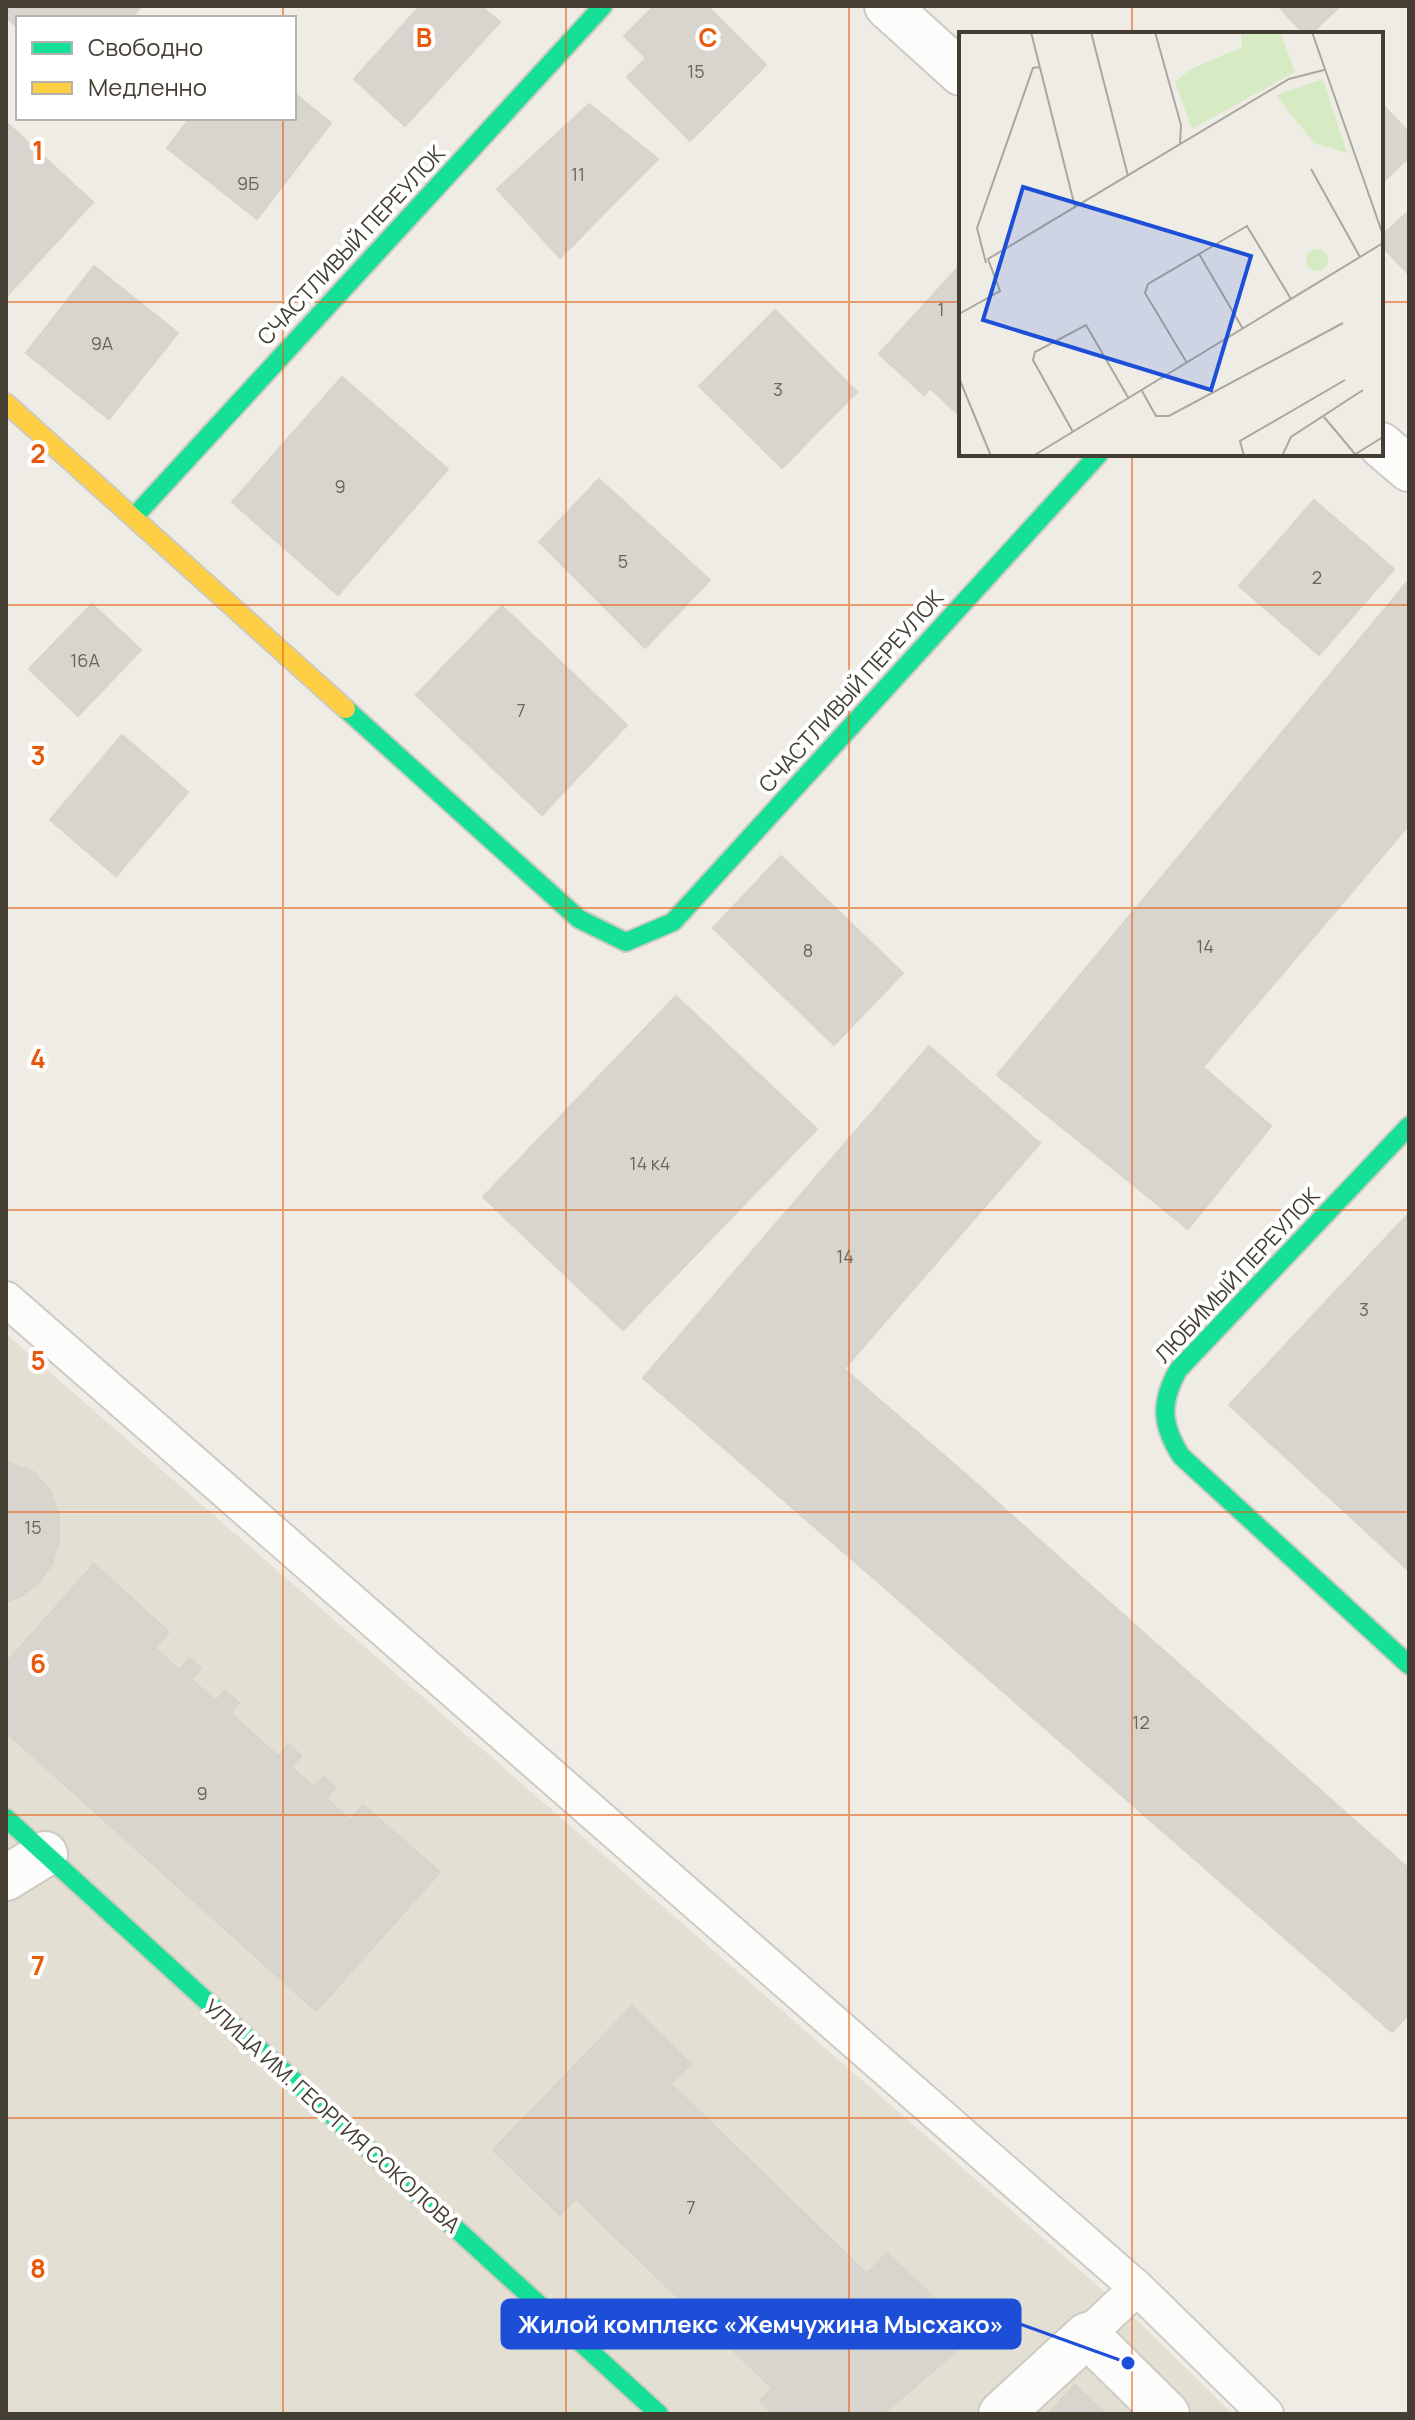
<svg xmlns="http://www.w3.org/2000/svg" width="1415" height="2420" font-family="Manrope,sans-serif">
<rect width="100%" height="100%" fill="#eeece5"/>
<path fill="#e3dfd2" d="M 6,1334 L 1129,2313 L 1233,2414 L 6,2414 Z"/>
<path fill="#d7d5ce" stroke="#d6d4cb" stroke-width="2" d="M 6,6 L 142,6 L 131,18 L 18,18 L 18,28 L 6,17 Z
M 420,6 L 481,6 L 500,22 L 405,126 L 354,79 Z
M 654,6 L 707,6 L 766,65 L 690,141 L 627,77 L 646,58 L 624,36 Z
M 654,6 L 707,6 L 766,65 L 690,141 L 627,77 L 646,58 L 624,36 Z
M 1278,6 L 1340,6 L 1311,34 L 1304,34 Z
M 294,93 L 331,123 L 257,219 L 167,148 L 190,118 L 294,118 Z
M 1381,103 L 1409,133 L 1409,157 L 1381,184 Z
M 589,104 L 658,159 L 560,258 L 497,189 Z
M 6,122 L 93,202 L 6,297 Z
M 1409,211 L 1409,275 L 1381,245 L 1381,236 Z
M 961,264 L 961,417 L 930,388 L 924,395 L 879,354 Z
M 94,266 L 178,333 L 109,419 L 26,353 Z
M 775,310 L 857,392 L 782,468 L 699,386 Z
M 342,377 L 448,469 L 338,595 L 232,502 Z
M 599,479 L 710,580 L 645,648 L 539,542 Z
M 1314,500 L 1394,569 L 1319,655 L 1239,586 Z
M 1408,581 L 1409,825 L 1203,1067 L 1271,1126 L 1188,1229 L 997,1075 Z
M 92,604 L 141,650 L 78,716 L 29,669 Z
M 502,606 L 627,725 L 542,815 L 416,695 Z
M 502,606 L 627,725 L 542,815 L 416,695 Z
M 122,735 L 188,792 L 116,876 L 50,820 Z
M 781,856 L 903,973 L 834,1045 L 713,928 Z
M 676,996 L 817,1129 L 623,1330 L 483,1197 Z
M 929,1046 L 1040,1143 L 844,1369 L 961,1470 L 870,1575 L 643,1378 Z
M 1409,1213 L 1409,1571 L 1229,1405 Z
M 6,1462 L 34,1472 L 50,1491 L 59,1515 L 59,1540 L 52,1564 L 39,1582 L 23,1595 L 6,1602 Z
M 961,1470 L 1409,1869 L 1409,2014 L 1392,2032 L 870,1575 Z
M 94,1564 L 169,1632 L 155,1648 L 179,1670 L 190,1658 L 201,1669 L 191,1679 L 216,1701 L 225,1690 L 239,1703 L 231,1714 L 278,1756 L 289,1744 L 301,1756 L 291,1767 L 314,1787 L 324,1777 L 336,1787 L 326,1798 L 350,1820 L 363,1805 L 440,1872 L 316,2011 L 6,1732 L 6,1663 Z
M 632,2006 L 691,2064 L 671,2084 L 867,2274 L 887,2253 L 974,2336 L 883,2414 L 773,2414 L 760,2401 L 772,2388 L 576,2199 L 560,2215 L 493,2150 Z
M 1075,2385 L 1106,2414 L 1048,2414 Z"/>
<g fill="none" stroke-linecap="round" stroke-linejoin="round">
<defs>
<path id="lane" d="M 6,1299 L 1137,2288 L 1266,2414
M 1087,2335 L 1137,2288"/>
<path id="street" d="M 887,6 L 961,73
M 1381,445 L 1409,469
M 6,1878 L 45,1854
M 1001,2414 L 1087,2335 L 1167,2414"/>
<path id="fast" d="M 134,517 L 603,6
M 346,709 L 579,919 L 626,942 L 673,922 L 1099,454
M 1409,1126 L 1178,1370 C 1160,1403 1161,1424 1181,1456 L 1409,1665
M 6,1818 L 659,2414"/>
<path id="slow" d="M 6,403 L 346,709"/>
</defs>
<use href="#lane" stroke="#cccac3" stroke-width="38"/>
<use href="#street" stroke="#cccac3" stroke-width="48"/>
<use href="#fast" stroke="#cecbbc" stroke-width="22"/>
<use href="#slow" stroke="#cecbbc" stroke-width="22"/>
<use href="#lane" stroke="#fcfcfb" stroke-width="34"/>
<use href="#street" stroke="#fcfcfb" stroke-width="44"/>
<use href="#fast" stroke="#16e098" stroke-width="18"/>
<use href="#slow" stroke="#ffcf43" stroke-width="18"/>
</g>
<path fill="none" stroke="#e8590c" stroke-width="2" stroke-opacity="0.55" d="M 283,6 L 283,18M 566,6 L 566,2414M 849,6 L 849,2414M 1132,6 L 1132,34M 283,118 L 283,2414M 6,302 L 961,302M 1381,302 L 1409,302M 1132,454 L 1132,2414M 6,605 L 1409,605M 6,908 L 1409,908M 6,1210 L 1409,1210M 6,1512 L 1409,1512M 6,1815 L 1409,1815M 6,2118 L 1409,2118"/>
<g text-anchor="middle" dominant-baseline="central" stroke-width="8" stroke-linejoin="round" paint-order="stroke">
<g font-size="18" fill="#6a655a">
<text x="696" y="71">15</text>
<text x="578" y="174">11</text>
<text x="248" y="183">9Б</text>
<text x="941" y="309">1</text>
<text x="102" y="343">9А</text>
<text x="778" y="389">3</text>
<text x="340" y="486">9</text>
<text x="623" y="561">5</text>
<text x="1317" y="577">2</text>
<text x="85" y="660">16А</text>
<text x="521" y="710">7</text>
<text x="1205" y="946">14</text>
<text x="808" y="950">8</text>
<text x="650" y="1163">14 к4</text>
<text x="845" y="1256">14</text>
<text x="1364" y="1309">3</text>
<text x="33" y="1527">15</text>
<text x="1141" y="1722">12</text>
<text x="202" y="1793">9</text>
<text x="691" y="2207">7</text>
</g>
<g font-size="22" fill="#443f32" stroke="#fff">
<text transform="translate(351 245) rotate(-47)">СЧАСТЛИВЫЙ ПЕРЕУЛОК</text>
<text transform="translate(851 691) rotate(-48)">СЧАСТЛИВЫЙ ПЕРЕУЛОК</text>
<text transform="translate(1237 1275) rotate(-47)">ЛЮБИМЫЙ ПЕРЕУЛОК</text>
<text transform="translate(332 2116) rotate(42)">УЛИЦА ИМ. ГЕОРГИЯ СОКОЛОВА</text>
</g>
</g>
<g transform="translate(959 32)">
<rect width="424" height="424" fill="#eeece5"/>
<path d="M 282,0 L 321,0 L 336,40 L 233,97 L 216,50 L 232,37 L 283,15 ZM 364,47 L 388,121 L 355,111 L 317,63 ZM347 228a11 11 0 1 1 22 0a11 11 0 1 1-22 0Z" fill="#d6ebc3"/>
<path fill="none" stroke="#aaa79d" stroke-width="2" d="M 72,0 L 116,175M 132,0 L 169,144M 196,0 L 222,93 L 221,111M 353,0 L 424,203M 352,137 L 401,225M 240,222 L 284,297M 27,231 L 18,196 L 74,36 L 80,35M 0,282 L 41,259 L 29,227 L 330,47 L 365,38M 228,331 L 186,261 L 189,252 L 288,194 L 332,267M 0,346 L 32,424M 183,359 L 197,384 L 210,384 L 384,291M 365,385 L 396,422M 114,400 L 74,328 L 76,320 L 127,293 L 170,367M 395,423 L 424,405M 74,424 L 424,211M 285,424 L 281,409 L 386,348M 323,424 L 332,405 L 404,358"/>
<path fill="#1d4ed8" fill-opacity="0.15" stroke="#1d4ed8" stroke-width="4" d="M 64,155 L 292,224 L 252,358 L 24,288 Z"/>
<rect width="424" height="424" fill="none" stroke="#443f32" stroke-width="4"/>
</g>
<g font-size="26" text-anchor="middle" font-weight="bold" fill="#e8590c" stroke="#fff" stroke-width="8" stroke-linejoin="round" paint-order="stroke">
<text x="424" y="47">B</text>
<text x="708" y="47">C</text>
<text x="38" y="160">1</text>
<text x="38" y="463">2</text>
<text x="38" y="765">3</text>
<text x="38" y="1068">4</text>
<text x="38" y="1370">5</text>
<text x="38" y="1673">6</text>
<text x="38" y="1975">7</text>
<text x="38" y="2278">8</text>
</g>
<path fill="none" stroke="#1d4ed8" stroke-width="3" d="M1128 2363L1020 2324"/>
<circle fill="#1d4ed8" stroke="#fff" stroke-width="3" cx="1128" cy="2363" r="8"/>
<rect fill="#1d4ed8" stroke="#1d4ed8" stroke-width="3" x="502" y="2300" width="518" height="48" rx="8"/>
<g font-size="24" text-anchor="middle" font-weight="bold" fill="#fff">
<text x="761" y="2333">Жилой комплекс «Жемчужина Мысхако»</text>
</g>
<rect width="1415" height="2420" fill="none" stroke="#443f32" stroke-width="16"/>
<rect x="16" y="16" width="280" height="104" fill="#ffffff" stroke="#b4b2ad" stroke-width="2"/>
<rect x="32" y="42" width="40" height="12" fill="#16e098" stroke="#b4b2ad" stroke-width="2"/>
<text x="88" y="56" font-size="24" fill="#443f32">Свободно</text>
<rect x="32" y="82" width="40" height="12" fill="#ffcf43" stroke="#b4b2ad" stroke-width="2"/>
<text x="88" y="96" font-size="24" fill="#443f32">Медленно</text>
</svg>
